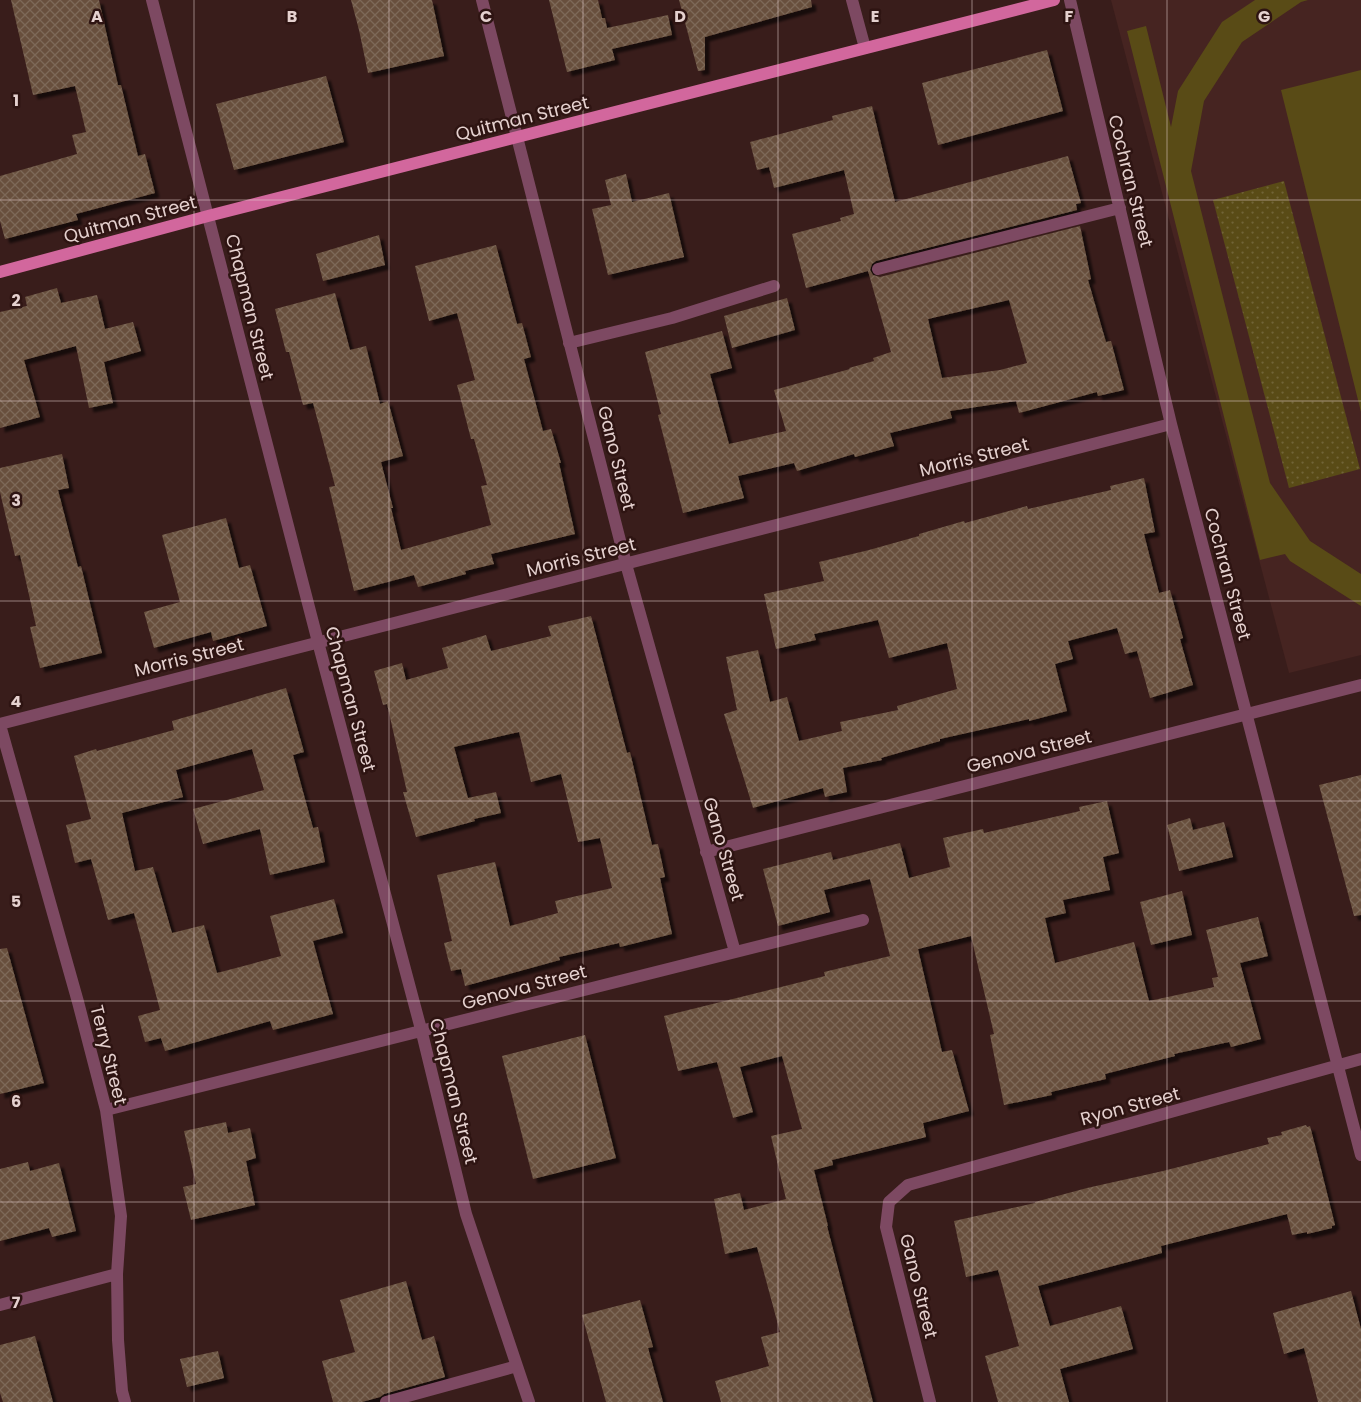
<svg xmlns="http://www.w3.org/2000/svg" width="1361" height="1402" font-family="Poppins,sans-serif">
<defs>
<pattern id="park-dots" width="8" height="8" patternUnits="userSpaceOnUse" patternTransform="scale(1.25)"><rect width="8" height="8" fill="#594b16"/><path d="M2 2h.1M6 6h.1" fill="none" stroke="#716437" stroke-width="1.8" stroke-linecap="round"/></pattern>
<pattern id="building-cross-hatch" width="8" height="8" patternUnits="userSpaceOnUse" patternTransform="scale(1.25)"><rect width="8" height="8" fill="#68503d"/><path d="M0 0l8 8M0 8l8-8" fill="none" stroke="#7d6858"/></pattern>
<filter id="shadow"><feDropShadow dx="4.5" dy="4.5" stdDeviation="1" flood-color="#0009"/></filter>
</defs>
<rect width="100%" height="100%" fill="#391d1b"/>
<path fill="#462421" d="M 1111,0 L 1361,0 L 1361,655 L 1289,673 Z"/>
<path fill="#594b16" d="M 1255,0 L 1308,0 L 1301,2 L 1242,42 L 1204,101 L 1191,171 L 1270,483 L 1310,541 L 1361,574 L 1361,606 L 1290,561 L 1285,554 L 1260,560 L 1127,31 L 1146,26 L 1171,127 L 1178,91 L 1222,22 Z
M 1361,70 L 1361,412 L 1281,90 Z"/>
<path fill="url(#park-dots)" d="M 1284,181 L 1360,469 L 1289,488 L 1213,200 Z"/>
<path fill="url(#building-cross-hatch)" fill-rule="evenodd" filter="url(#shadow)" d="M 11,0 L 99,0 L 118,85 L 121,85 L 138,156 L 145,154 L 155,193 L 76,214 L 78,220 L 5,239 L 0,221 L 0,176 L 77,154 L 72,135 L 86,132 L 75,86 L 33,95 Z
M 351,0 L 432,0 L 444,56 L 368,73 L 359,30 Z
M 549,0 L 598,0 L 602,18 L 605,18 L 607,28 L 668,15 L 672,35 L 612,49 L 615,60 L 567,72 Z
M 679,0 L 811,0 L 812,7 L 705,37 L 705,70 L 698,71 Z
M 1047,50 L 1063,111 L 938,145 L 922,83 Z
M 326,76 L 344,142 L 234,170 L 216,104 Z
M 872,106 L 895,202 L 1068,156 L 1081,203 L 1076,204 L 1077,210 L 876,261 L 872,264 L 870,270 L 873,275 L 880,277 L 1080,226 L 1091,279 L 1088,280 L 1106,342 L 1111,341 L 1124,390 L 1098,396 L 1097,392 L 1019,413 L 1016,401 L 950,411 L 952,418 L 890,433 L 894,446 L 855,457 L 854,454 L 797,471 L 794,463 L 738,476 L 744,498 L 683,513 L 658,415 L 661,414 L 645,352 L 722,331 L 732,368 L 710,374 L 729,444 L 786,431 L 774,390 L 850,369 L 849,368 L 874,361 L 873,358 L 891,352 L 868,271 L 806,288 L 792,234 L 841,221 L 840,218 L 854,214 L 844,170 L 774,188 L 769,167 L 757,170 L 750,142 L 833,120 L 832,116 ZM 1009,300 L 1027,363 L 1000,370 L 942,378 L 928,319 Z
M 626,174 L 632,202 L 669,193 L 684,257 L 608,275 L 592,209 L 611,205 L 605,180 Z
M 379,235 L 385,265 L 323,281 L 316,254 Z
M 496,245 L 517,324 L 522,323 L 531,357 L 524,359 L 543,431 L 551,429 L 561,463 L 559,463 L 575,534 L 491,554 L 494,564 L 465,571 L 466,574 L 418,587 L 414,575 L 354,591 L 329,487 L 335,486 L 313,403 L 303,405 L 289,352 L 286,352 L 275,309 L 335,293 L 350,350 L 366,346 L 380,404 L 388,401 L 403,456 L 381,462 L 393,508 L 391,508 L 401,550 L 491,525 L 481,486 L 487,485 L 474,439 L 471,439 L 457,385 L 475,380 L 457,313 L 429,321 L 415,266 Z
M 57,288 L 61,303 L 97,295 L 105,329 L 133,322 L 141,351 L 104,362 L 113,403 L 89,408 L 76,346 L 24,360 L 40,417 L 0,428 L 0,312 L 27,306 L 25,297 Z
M 787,298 L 795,330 L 732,348 L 724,316 Z
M 62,454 L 69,488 L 58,490 L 78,567 L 81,566 L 102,653 L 40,668 L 30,627 L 36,626 L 20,555 L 15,556 L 0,492 L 0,468 Z
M 1144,478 L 1155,532 L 1144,534 L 1159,593 L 1170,590 L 1183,638 L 1180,639 L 1193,685 L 1150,698 L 1137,651 L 1125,654 L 1117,628 L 1068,641 L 1073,659 L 1055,664 L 1067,711 L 1029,721 L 1029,719 L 940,739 L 940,741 L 881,758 L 882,760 L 843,768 L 847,792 L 825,797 L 823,788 L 753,808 L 724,714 L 737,710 L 726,657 L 758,650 L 770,702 L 787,697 L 799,741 L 842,731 L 840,722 L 898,710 L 897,706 L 957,689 L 947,643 L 889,658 L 878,620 L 814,634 L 816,640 L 776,649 L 764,594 L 824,581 L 819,562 L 869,550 L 919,536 L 919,534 L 964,521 L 965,523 L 1027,506 L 1028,509 L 1111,490 L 1110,486 Z
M 226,518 L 239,568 L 250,565 L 267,626 L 213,641 L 211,632 L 154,648 L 144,612 L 180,602 L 162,535 Z
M 591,616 L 627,753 L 630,752 L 652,845 L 658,844 L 665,877 L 660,878 L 672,934 L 620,947 L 619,943 L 559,957 L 560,960 L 465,986 L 461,969 L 451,971 L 444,943 L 452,941 L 437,875 L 495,862 L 510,926 L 558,913 L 555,901 L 612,888 L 600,838 L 578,842 L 561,774 L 531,782 L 519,732 L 454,747 L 468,798 L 496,792 L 501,813 L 474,819 L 475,821 L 416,837 L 403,792 L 407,792 L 387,704 L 383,705 L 374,671 L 402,663 L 406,680 L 448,668 L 442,648 L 486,635 L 491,651 L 551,636 L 548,626 Z
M 286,688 L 304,752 L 293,755 L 313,828 L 318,827 L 325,862 L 270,875 L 260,829 L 203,844 L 193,809 L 264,790 L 252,749 L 176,770 L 183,797 L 122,813 L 135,871 L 153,867 L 172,933 L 204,925 L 217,973 L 281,956 L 270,916 L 334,899 L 343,933 L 313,941 L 333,1014 L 273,1030 L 270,1021 L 165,1051 L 161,1038 L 145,1042 L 138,1016 L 160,1010 L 134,913 L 108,920 L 91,859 L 75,863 L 66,825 L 91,819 L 74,756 L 96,749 L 97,751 L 174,730 L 172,721 Z
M 1361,775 L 1361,915 L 1354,916 L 1319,785 Z
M 1107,801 L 1119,853 L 1103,857 L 1110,890 L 1063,900 L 1066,913 L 1045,918 L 1055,963 L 1134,942 L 1149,1001 L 1214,987 L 1212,978 L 1218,977 L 1206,930 L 1258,917 L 1268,956 L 1240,963 L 1261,1039 L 1231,1047 L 1229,1042 L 1174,1054 L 1175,1056 L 1105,1074 L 1106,1079 L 1051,1092 L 1052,1095 L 1004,1105 L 990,1035 L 994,1034 L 971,936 L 918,949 L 942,1052 L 952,1050 L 969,1111 L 923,1123 L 926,1137 L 832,1160 L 833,1165 L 814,1170 L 828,1226 L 827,1226 L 873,1402 L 721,1402 L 715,1381 L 769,1366 L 761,1337 L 780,1332 L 757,1247 L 725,1254 L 714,1199 L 740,1193 L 744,1210 L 786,1199 L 771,1136 L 802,1129 L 782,1056 L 740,1067 L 753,1112 L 733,1118 L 717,1062 L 678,1071 L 664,1016 L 825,976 L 824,972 L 890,956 L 870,879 L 824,890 L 830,912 L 778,926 L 763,869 L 831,852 L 833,860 L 900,843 L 909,878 L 950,867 L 943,838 L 983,829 L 984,833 L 1080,811 L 1079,807 Z
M 1190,818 L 1193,830 L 1224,822 L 1233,857 L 1179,871 L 1167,825 Z
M 1182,891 L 1192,935 L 1151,945 L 1140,902 Z
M 7,948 L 44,1083 L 0,1094 L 0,949 Z
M 585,1035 L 616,1158 L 533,1179 L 502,1056 Z
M 226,1122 L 228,1133 L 250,1128 L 256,1158 L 246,1161 L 255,1205 L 191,1220 L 183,1187 L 196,1184 L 184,1131 Z
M 1306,1125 L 1307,1127 L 1310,1126 L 1318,1157 L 1335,1225 L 1332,1226 L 1332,1228 L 1307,1234 L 1307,1232 L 1292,1235 L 1287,1214 L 1161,1246 L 1162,1253 L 1038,1286 L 1050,1326 L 1121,1306 L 1133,1349 L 1060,1369 L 1069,1402 L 998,1402 L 985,1356 L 1019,1346 L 998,1270 L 966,1277 L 954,1221 L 1035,1203 L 1035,1202 L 1087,1188 L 1163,1171 L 1269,1144 L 1267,1138 L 1282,1135 L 1281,1132 Z
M 28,1162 L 30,1171 L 59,1163 L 76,1231 L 52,1237 L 49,1228 L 0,1241 L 0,1169 Z
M 406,1281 L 422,1340 L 434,1336 L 445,1377 L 384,1394 L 380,1397 L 362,1402 L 333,1402 L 322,1361 L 355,1352 L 340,1300 Z
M 1351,1291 L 1361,1329 L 1361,1402 L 1318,1402 L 1304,1348 L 1284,1354 L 1273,1313 Z
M 640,1300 L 653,1347 L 648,1348 L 663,1402 L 606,1402 L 582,1315 Z
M 35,1336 L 53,1402 L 3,1402 L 0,1393 L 0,1345 Z
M 218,1351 L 224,1378 L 187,1387 L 180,1359 Z"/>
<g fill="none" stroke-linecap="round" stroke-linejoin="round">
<path stroke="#7d4962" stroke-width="12" d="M 152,0 L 318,642 L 422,1033 L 466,1214 L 529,1402
M 482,0 L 626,564 L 735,952
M 852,0 L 865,48
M 1070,0 L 1171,424 L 1361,1155
M 878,269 L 1120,208
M 569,343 L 672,318 L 774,286
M 0,724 L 1171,424
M 0,725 L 78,1002 L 106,1110 L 121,1216 L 117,1274 L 118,1340 L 122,1391 L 125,1402
M 706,852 L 1361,685
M 106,1110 C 359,1048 611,983 863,920
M 0,1305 L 117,1274
M 386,1402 L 517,1366
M 930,1402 L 886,1227 L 889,1202 L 908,1185 L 1361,1059"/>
<path stroke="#d2679d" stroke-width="12" d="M 0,272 L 208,216 L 1054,0"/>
</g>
<path fill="none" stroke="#e5d1cf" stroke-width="1" stroke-opacity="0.55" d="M 194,0 L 194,1402M 389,0 L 389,1402M 583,0 L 583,1402M 778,0 L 778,1402M 972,0 L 972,1402M 1167,0 L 1167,1402M 0,200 L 1361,200M 0,401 L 1361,401M 0,601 L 1361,601M 0,801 L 1361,801M 0,1001 L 1361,1001M 0,1202 L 1361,1202"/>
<g text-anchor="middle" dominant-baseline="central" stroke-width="5" stroke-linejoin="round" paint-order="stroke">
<g font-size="18" fill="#e5d1cf" stroke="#2e1412">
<text transform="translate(522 118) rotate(-14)">Quitman Street</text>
<text transform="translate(1131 181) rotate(76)">Cochran Street</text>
<text transform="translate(130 219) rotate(-15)">Quitman Street</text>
<text transform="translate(250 307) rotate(76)">Chapman Street</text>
<text transform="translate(974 457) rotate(-14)">Morris Street</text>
<text transform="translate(617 458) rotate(76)">Gano Street</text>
<text transform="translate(581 557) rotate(-14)">Morris Street</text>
<text transform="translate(1228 574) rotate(75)">Cochran Street</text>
<text transform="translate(189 657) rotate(-14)">Morris Street</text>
<text transform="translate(351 699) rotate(75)">Chapman Street</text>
<text transform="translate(1029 751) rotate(-14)">Genova Street</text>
<text transform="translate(724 849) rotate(74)">Gano Street</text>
<text transform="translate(524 987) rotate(-15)">Genova Street</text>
<text transform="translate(109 1055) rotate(76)">Terry Street</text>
<text transform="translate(454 1091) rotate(76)">Chapman Street</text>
<text transform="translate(1130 1106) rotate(-15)">Ryon Street</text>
<text transform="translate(919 1286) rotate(76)">Gano Street</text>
</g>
</g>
<g font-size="16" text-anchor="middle" font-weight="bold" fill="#e5d1cf" stroke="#2e1412" stroke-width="5" stroke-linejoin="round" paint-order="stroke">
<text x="97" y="22">A</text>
<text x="292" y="22">B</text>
<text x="486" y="22">C</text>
<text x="680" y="22">D</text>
<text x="875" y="22">E</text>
<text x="1069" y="22">F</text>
<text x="1264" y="22">G</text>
<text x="16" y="106">1</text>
<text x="16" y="306">2</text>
<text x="16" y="506">3</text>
<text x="16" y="707">4</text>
<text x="16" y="907">5</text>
<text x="16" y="1107">6</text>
<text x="16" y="1308">7</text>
</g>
</svg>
